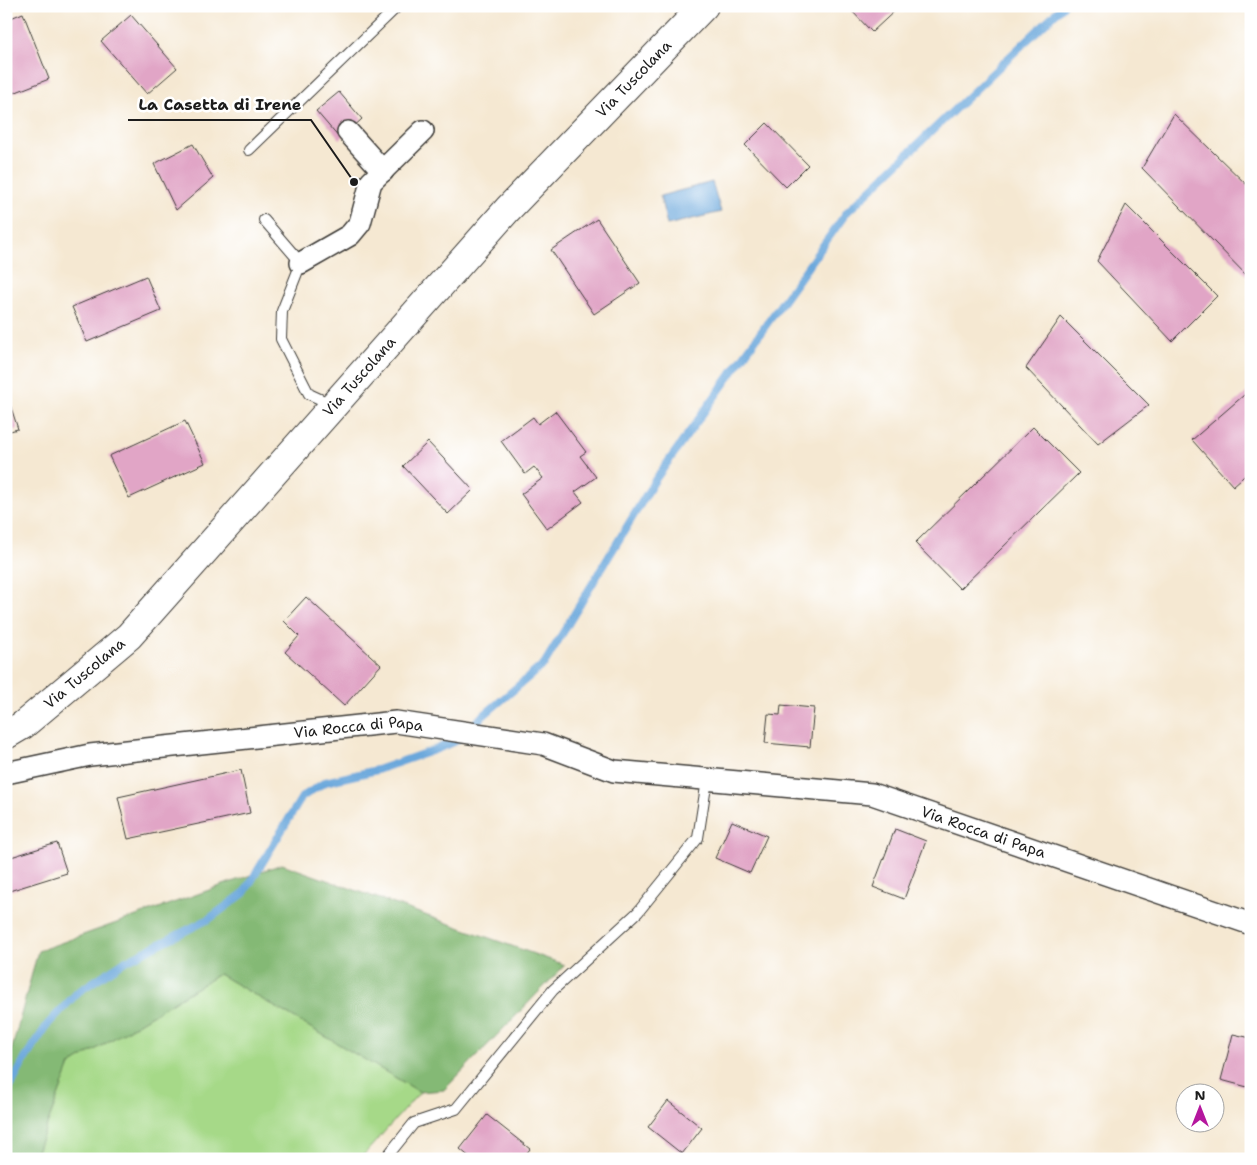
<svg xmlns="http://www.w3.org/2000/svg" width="1257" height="1165" font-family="'Shantell Sans',sans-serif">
<rect width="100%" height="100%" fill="#fff"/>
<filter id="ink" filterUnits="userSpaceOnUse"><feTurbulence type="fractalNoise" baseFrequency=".02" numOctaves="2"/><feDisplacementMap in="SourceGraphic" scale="10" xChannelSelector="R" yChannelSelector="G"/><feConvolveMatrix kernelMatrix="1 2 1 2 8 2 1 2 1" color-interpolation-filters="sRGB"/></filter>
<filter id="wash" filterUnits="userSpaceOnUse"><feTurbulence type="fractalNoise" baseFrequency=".0096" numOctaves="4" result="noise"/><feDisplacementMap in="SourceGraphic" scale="20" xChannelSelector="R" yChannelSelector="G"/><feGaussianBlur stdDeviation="1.12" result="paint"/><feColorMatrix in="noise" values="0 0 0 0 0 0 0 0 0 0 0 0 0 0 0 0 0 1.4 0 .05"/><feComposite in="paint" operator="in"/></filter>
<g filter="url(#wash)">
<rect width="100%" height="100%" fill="#f5e8d2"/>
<path fill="#a6d988" stroke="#617a52" d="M 219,974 L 420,1092 L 360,1159 L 34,1159 L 70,1065 Z"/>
<path fill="#84b974" stroke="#506a48" d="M 282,864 L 565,965 L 444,1090 L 420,1092 L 219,974 L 70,1065 L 34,1159 L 6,1159 L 6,1071 L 38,951 Z"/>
<path fill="#6aa7db" stroke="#43627c" d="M 712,182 L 721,212 L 667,225 L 660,196 Z"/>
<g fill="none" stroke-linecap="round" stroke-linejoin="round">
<path stroke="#6aa7db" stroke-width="8" d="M 477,721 L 544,664 L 655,480 L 847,212 L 1063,6
M 6,1095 L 25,1059 L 48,1024 L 78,992 L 122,963 L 209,919 L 244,893 L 302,797 L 325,782 L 377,770 L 437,749 L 457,740"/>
</g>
<g id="blocks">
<path fill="#e1a5c6" d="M 847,6 L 900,6 L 872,32 Z
M 23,13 L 49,79 L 6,96 L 6,20 Z
M 131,15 L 177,68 L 147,94 L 101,41 Z
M 339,92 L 362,119 L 340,139 L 316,111 Z
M 1174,114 L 1251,189 L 1251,280 L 1142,168 Z
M 767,123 L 808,165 L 786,187 L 745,145 Z
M 193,144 L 213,178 L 176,210 L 154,164 Z
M 1126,205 L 1217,296 L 1172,341 L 1097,261 Z
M 597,219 L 640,283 L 594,314 L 551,250 Z
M 146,276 L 161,311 L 87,342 L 72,307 Z
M 1061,317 L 1149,405 L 1098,444 L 1026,368 Z
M 1251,389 L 1251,470 L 1233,486 L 1192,440 Z
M 6,392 L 18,429 L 6,432 Z
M 555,411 L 586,452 L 580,456 L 596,477 L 575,492 L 583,502 L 547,529 L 521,494 L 543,478 L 534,467 L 525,474 L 501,441 L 533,417 L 538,424 Z
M 185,421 L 205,463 L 129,498 L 109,456 Z
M 1033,427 L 1079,473 L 960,589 L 915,543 Z
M 428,442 L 473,490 L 448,514 L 403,466 Z
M 306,597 L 381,665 L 344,706 L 285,652 L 299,636 L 284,621 Z
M 781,705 L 814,708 L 810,747 L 765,743 L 768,714 L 780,715 Z
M 241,770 L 250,813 L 128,839 L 118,797 Z
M 732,821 L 767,836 L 750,873 L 715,858 Z
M 895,829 L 926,841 L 904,899 L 873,887 Z
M 57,843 L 67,873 L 6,892 L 6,844 L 11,857 Z
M 1233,1034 L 1251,1038 L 1251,1088 L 1221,1080 Z
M 668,1101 L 702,1128 L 682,1154 L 648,1127 Z
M 487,1115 L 530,1149 L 522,1159 L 472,1159 L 460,1149 Z"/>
</g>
</g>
<g filter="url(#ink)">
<use href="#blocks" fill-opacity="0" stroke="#3d3b37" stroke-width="1"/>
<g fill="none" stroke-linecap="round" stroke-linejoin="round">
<defs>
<path id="lane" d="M 249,150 L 398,6
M 264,220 L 301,263 L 282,311 L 281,339 L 309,394 L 333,405
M 385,1159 L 414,1123 L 456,1109 L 553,990 L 638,912 L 698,838 L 707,780"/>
<g id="street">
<path d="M 348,132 L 383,171"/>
<path d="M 301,263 L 350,235 L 360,223 L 371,182 L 423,131"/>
<path id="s1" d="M 6,773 L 90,755 L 396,722 L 543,744 L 614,771 L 872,794 L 1251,924"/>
</g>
<g id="secondary">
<path id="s2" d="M 6,735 L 23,725 L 129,636 L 508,209 L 704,6"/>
</g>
</defs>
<use href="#lane" stroke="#3d3b37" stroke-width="12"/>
<use href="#street" stroke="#3d3b37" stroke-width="24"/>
<use href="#secondary" stroke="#3d3b37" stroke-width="30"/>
<use href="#lane" stroke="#fff" stroke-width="10"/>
<use href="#street" stroke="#fff" stroke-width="21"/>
<use href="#secondary" stroke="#fff" stroke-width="28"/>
</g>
</g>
<g text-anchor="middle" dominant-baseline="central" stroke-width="5" stroke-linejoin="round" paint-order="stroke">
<g font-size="15" fill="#1c1c1c" stroke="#fff">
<text stroke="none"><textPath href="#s2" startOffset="910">Via Tuscolana</textPath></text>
<text stroke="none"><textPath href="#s2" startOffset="505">Via Tuscolana</textPath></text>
<text stroke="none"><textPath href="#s2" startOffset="100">Via Tuscolana</textPath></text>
<text stroke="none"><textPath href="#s1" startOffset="356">Via Rocca di Papa</textPath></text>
<text stroke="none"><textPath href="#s1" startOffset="995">Via Rocca di Papa</textPath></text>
</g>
</g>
<path fill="none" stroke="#1c1c1c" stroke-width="2" d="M354 182L311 120H128"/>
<circle fill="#1c1c1c" stroke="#fff" stroke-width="2" cx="354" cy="182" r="5"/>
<g font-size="16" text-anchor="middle" font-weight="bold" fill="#1c1c1c" stroke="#fff" stroke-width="5" stroke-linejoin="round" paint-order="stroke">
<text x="220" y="110">La Casetta di Irene</text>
</g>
<rect width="1257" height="1165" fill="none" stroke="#fff" stroke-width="25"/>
<g transform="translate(1200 1108)"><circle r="24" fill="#ffffff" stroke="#a4a4a4"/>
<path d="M0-4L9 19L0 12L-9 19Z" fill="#b5179e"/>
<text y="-8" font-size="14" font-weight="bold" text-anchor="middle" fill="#1c1c1c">N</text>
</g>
</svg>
